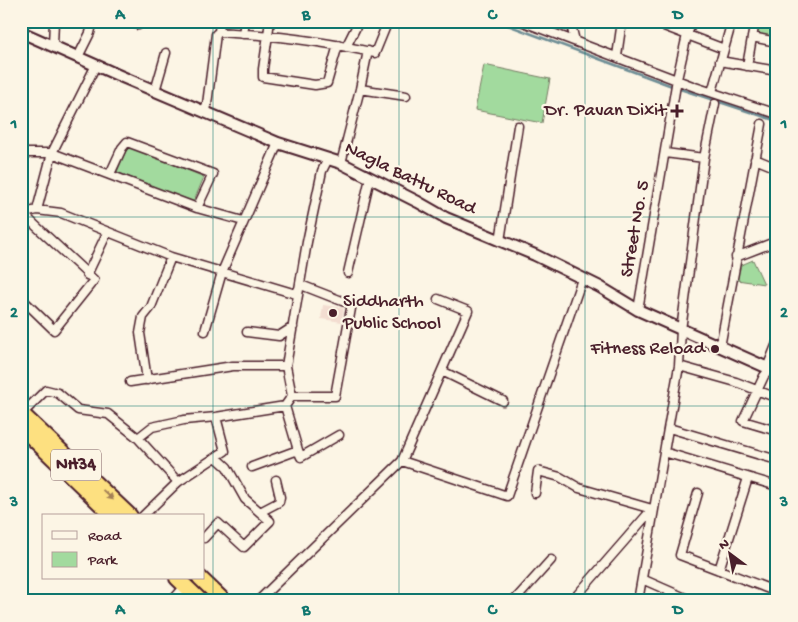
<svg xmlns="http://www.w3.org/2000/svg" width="798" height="622" font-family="'Gochi Hand',sans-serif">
<rect width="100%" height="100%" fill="#fcf5e5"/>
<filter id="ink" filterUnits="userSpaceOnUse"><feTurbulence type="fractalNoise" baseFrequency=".02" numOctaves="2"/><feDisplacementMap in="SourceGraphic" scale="10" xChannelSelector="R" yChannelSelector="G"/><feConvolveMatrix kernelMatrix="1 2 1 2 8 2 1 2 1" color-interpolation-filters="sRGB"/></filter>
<g filter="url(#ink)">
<path fill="#f3ddd1" d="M 323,305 L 344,308 L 342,322 L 321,319 Z"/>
<path fill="#a2da9e" stroke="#767c64" d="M 755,21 L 777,22 L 777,40 L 752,34 Z
M 484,65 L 550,79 L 542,123 L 475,110 Z
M 128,146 L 204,177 L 193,203 L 117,172 Z
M 753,260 L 764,284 L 737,280 L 739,266 Z"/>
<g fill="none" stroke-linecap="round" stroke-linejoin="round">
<path stroke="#6d8d95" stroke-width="2.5" d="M 497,21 L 680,89 L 777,121"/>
<defs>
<path id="minor" d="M 138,21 L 138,25
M 270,21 L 263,69 L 263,77 L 315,85 L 327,83 L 338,45
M 521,21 L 695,87 L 777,114
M 570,21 L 575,41
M 651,21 L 724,49
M 219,32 C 272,35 324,41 375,53 L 388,21
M 243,34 L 245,21
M 752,37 L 777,42
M 53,46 L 54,21
M 346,47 L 359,21
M 617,56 L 622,21
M 78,57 L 90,33 L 93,21
M 720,61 L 777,71
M 747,66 L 755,21
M 360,89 L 406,96
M 155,91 L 166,53
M 712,92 L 732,21
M 206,112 L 216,34 L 219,32 L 220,21
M 21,153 L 52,153 L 197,208 L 243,221
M 665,153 L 704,158
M 755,159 L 777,168
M 341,163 L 360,89 L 368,51
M 110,174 L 122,148 L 127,142 L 213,174 L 197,208
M 37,210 L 52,153 L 96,65
M 21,214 L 37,210 L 61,213 L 171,257 L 296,294 L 301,285 L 342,301 L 352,303 L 335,396 L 292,396 L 285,406 L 216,417 L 225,451 L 178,482 L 143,516
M 500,241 L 518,126
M 736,257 L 777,241
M 348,273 L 370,178
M 87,275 L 107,233
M 21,298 L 54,330 L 94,280 L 23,214
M 638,310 L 677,79 L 687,35 L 692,21
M 205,331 L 222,272 L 278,143
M 247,332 L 279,336 L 293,327
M 720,347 L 762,124
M 679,366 L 736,382 L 777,398
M 767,368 L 777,343
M 770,369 L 764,376 L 743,421 L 777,431
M 442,371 L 503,401
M 147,380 L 140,333 L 143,317 L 151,307 L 171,257
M 130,382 L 233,366 L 286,366
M 292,396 L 286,366 L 307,242 L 322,171 L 328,159
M 22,414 L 46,390 L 58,393 L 78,410 L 108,414 L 138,438 L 178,482
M 669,428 L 777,460
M 138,438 L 152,427 L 184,420 L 216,417
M 298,450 L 301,457 L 339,435
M 664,452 L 777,486
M 402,461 L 507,496 L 582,279
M 252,467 L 298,450 L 285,406
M 535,493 L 538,471 L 560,477 L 579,488 L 652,509
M 698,493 L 680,555 L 777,592
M 260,512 L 279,502 L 280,497 L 276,480
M 204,538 L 218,523 L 244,547 L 270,521 L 245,499 L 227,467 L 216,457
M 719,570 L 748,478
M 642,579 L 692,601
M 172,601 L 185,586
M 258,601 L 402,461 L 468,311 L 438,299
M 514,601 L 551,560
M 572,601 L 654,507
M 638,601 L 679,366 L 681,330 L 704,158 L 715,104"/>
<path id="tertiary" d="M 21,32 L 120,76 L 278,143 L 341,163 L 418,202 L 446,218 L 535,255 L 600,287 L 638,310 L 777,372"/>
<path id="trunk" d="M 21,413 L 130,516
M 21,427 L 113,516
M 177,578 L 201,601
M 200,578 L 224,601"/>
</defs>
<use href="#minor" stroke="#4a1f2b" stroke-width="11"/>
<use href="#tertiary" stroke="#4a1f2b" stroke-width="14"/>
<use href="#trunk" stroke="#4a1f2b" stroke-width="18"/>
<use href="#minor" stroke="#fcf5e5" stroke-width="8"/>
<use href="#tertiary" stroke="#fcf5e5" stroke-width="10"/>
<use href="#trunk" stroke="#fde080" stroke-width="14"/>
</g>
<defs><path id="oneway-solid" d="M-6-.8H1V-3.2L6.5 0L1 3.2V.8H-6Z" transform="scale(1.25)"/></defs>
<use fill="#a48056" href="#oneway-solid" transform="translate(108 495) rotate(43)"/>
</g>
<path fill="none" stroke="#0f766e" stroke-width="1" stroke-opacity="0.55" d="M 213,21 L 213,601M 399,21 L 399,601M 585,21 L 585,601M 21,217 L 777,217M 21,406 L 777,406"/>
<g fill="#4a1f2b" stroke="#fcf5e5" stroke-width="2">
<path d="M674.5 103.5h5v5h5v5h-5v5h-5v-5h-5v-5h5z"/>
<circle cx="333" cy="313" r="5"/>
<circle cx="715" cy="349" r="5"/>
</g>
<g text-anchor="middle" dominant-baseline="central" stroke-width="4.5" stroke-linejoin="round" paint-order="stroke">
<rect fill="#fcf5e5" stroke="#7f5f63" stroke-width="1" x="51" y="449.5" width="50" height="31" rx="4"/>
<g font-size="18" font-weight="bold" fill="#4a1f2b">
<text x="76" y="465">NH34</text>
</g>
<g font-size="19" fill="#4a1f2b" stroke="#fcf5e5" text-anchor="end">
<text x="666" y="111">Dr. Pavan Dixit</text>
<text x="343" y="302" text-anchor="start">Siddharth<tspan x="343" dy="22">Public School</tspan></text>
<text x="705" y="349">Fitness Reload</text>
</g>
<g font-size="19" fill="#4a1f2b" stroke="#fcf5e5">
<text transform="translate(410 179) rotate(26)">Nagla Battu Road</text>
<text transform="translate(636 229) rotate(-80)">Street No. 5</text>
</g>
</g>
<rect width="798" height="622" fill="none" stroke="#fcf5e5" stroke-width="55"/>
<rect x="42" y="514" width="162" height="65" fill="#fcf5e5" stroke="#b59f9b"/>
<rect x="52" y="531" width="25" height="8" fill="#fcf5e5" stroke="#b59f9b"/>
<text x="88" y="540" font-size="15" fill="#4a1f2b">Road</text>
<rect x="52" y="552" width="25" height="15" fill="#a2da9e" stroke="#b59f9b"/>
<text x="88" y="564" font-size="15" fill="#4a1f2b">Park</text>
<g transform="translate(730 554) rotate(328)" stroke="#fcf5e5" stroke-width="4" paint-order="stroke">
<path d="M0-4L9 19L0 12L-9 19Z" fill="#4a1f2b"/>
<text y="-8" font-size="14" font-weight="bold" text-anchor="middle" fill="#4a1f2b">N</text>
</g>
<rect x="28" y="28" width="742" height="566" fill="none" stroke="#0f766e" stroke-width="2"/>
<g font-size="16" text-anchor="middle" font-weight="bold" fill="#0f766e">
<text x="120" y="19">A</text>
<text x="306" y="19">B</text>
<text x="492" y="19">C</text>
<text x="678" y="19">D</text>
<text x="14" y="128">1</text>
<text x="784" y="128">1</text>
<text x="14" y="317">2</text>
<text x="784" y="317">2</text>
<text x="14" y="506">3</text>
<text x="784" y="506">3</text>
<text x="120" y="614">A</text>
<text x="306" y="614">B</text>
<text x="492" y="614">C</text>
<text x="678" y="614">D</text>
</g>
</svg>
